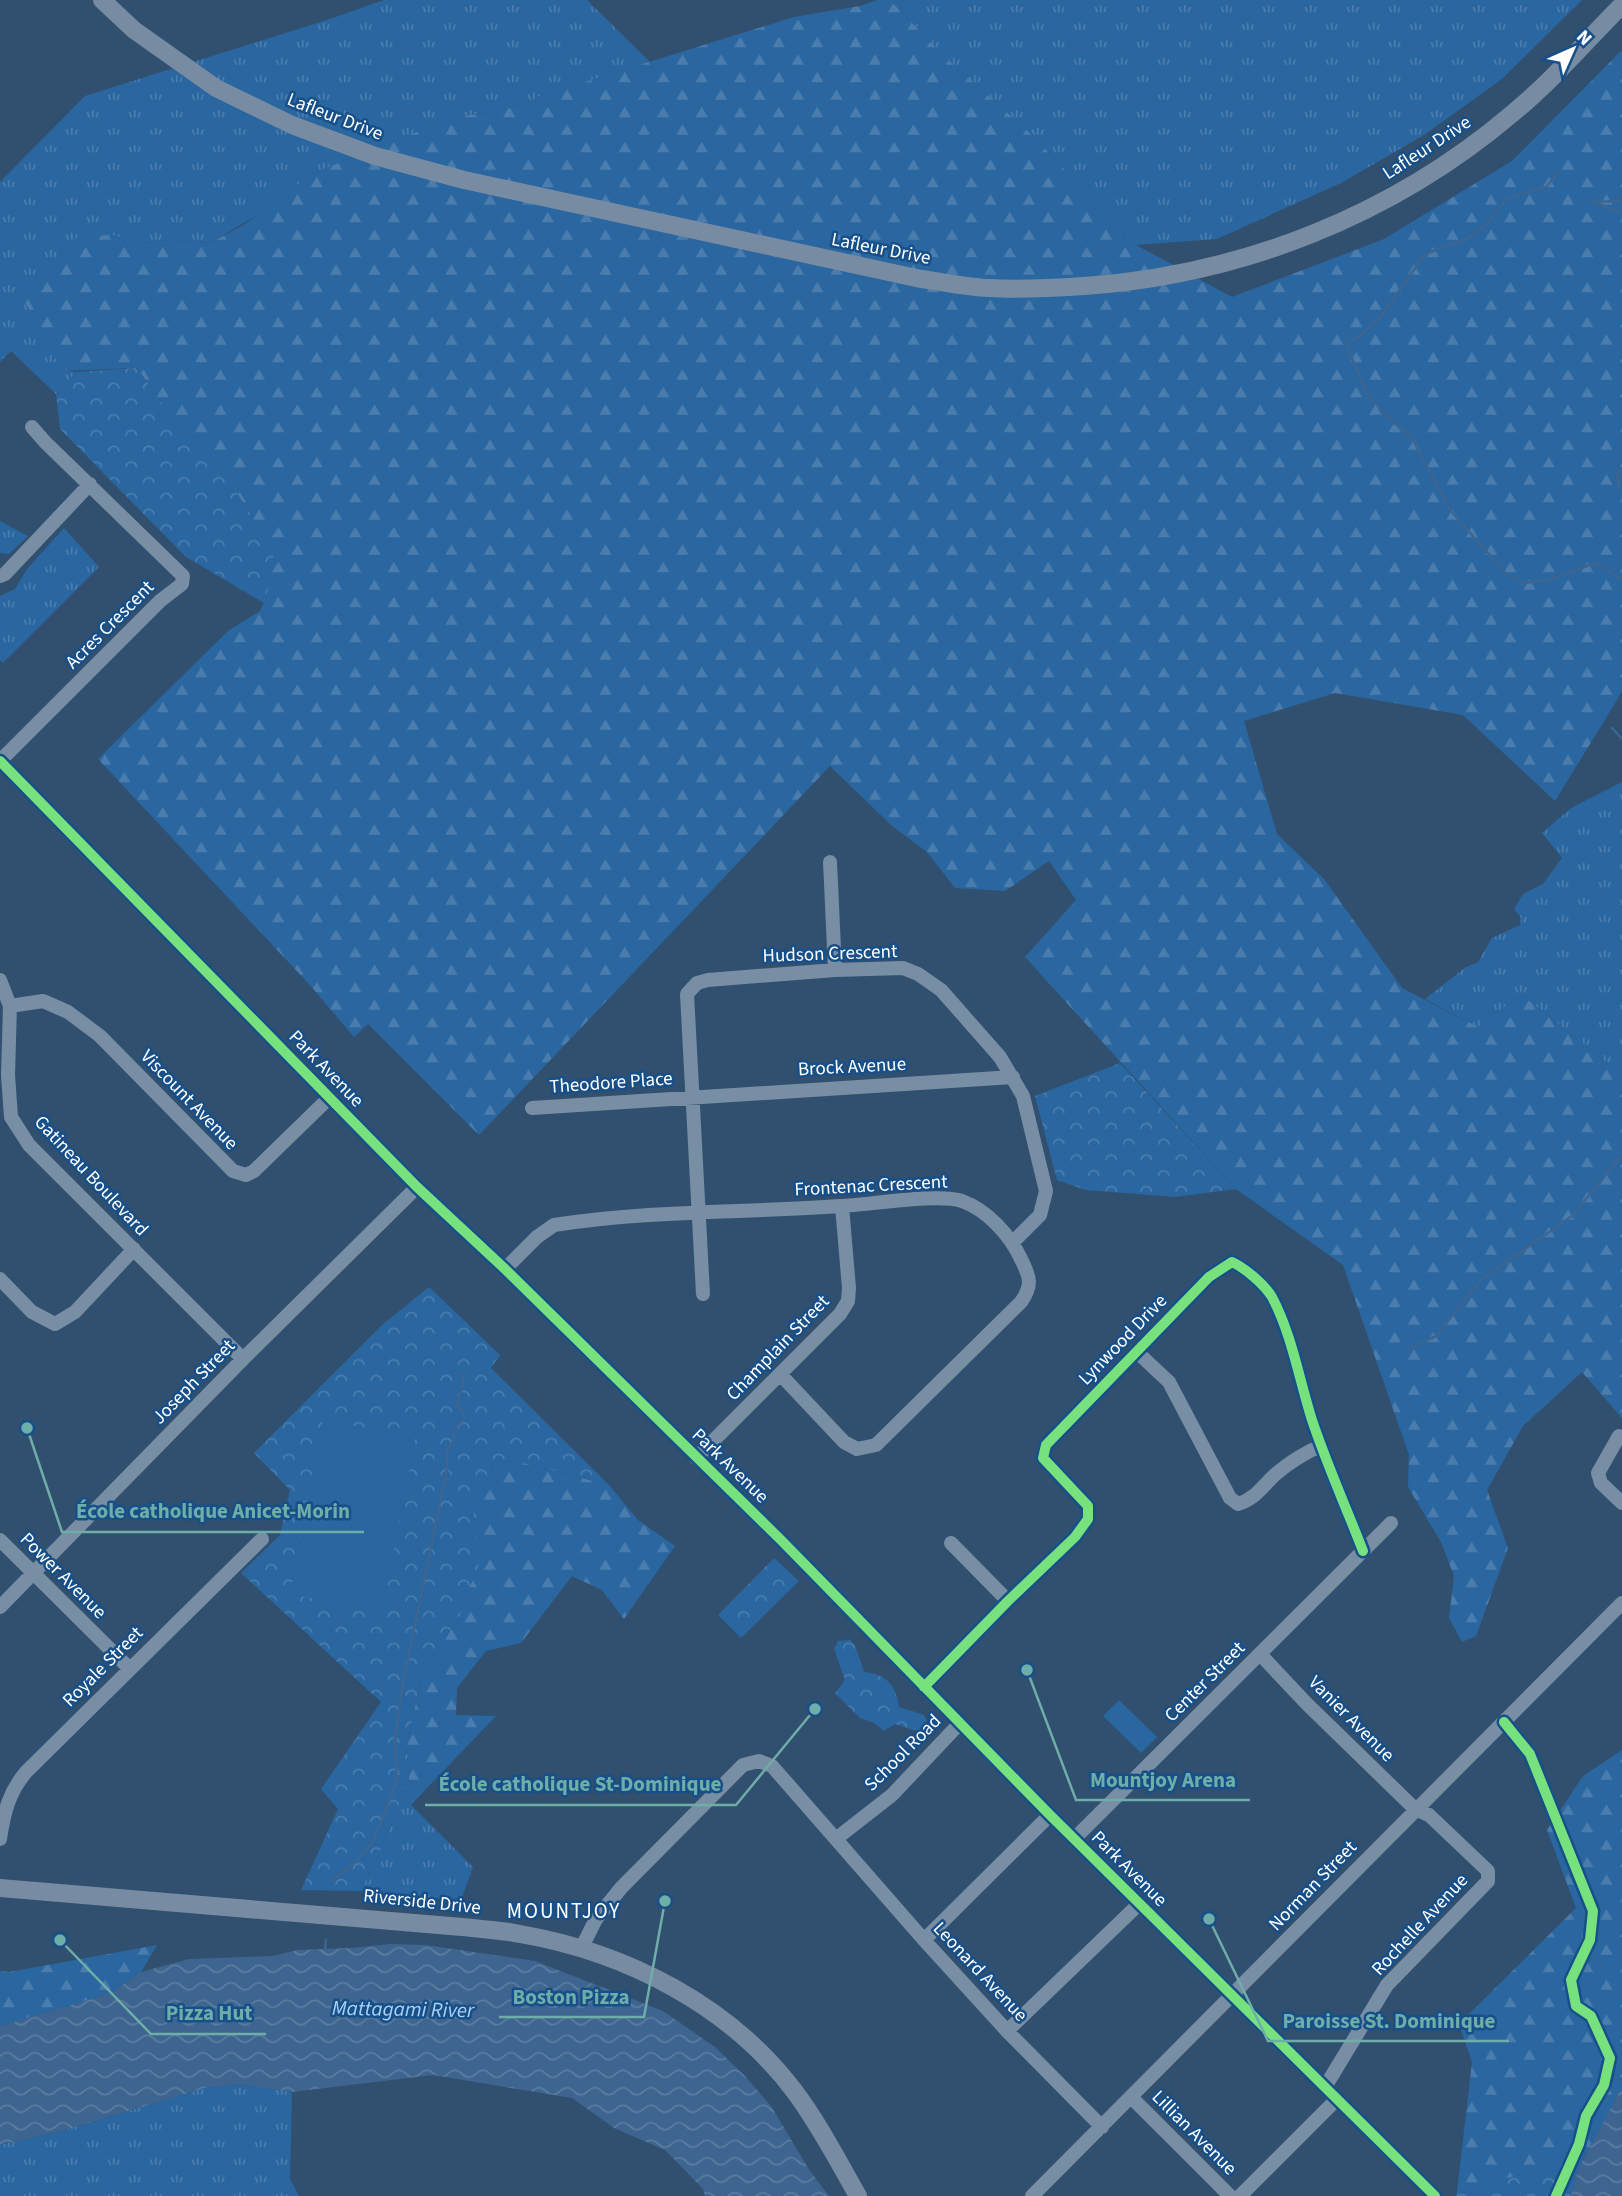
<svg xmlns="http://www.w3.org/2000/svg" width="1622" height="2196" font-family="'Source Sans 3',sans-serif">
<defs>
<pattern id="grass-tufts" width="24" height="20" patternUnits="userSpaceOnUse" patternTransform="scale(1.75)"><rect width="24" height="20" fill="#2a66a0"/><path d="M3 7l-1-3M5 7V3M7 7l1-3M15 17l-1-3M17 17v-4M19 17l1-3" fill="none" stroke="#4a7dae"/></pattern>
<pattern id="forest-firs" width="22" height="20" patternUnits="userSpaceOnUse" patternTransform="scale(1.75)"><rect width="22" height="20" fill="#2a66a0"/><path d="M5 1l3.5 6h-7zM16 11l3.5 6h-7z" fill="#4a7dae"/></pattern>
<pattern id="park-crowns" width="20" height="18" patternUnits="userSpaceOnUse" patternTransform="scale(1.75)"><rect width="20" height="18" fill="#2a66a0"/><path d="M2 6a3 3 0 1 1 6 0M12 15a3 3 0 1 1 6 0" fill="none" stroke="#4a7dae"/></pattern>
<pattern id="water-waves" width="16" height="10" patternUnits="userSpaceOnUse" patternTransform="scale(1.75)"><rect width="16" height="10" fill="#3d658f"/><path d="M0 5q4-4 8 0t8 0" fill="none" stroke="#5a7ca0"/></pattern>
</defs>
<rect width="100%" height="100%" fill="#31506f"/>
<path fill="url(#grass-tufts)" d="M 384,0 L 587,0 L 650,62 L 546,94 L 507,109 L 452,118 L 313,173 L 259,214 L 210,243 L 171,240 L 146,243 L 111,235 L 62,370 L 76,372 L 56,394 L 11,351 L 0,362 L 0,182 L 85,96 L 330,19 Z
M 890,0 L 1582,0 L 1502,79 L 1424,135 L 1341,183 L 1217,239 L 1136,245 L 1033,136 L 946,58 Z
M 0,521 L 28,536 L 9,554 L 0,553 Z
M 64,528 L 99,567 L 3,663 L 0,660 L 0,596 L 15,589 L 27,569 Z
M 1622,782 L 1622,1075 L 1521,994 L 1478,1027 L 1425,999 L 1466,967 L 1478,962 L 1492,938 L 1520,925 L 1521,918 L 1514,909 L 1523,894 L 1543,884 L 1562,858 L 1542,833 L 1571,808 Z
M 409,1781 L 427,1788 L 411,1805 L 473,1867 L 461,1900 L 360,1891 L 376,1861 Z
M 240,2084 L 292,2092 L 290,2179 L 299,2196 L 0,2196 L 0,2145 L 62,2131 L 205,2088 Z"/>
<path fill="url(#forest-firs)" d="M 877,0 L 890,0 L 946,58 L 1033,136 L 1136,245 L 1232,297 L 1384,239 L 1512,161 L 1622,50 L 1622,691 L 1617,700 L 1555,801 L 1463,715 L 1335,693 L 1244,721 L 1277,834 L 1324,879 L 1402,988 L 1478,1027 L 1521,994 L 1622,1075 L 1622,1418 L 1582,1372 L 1523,1426 L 1487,1490 L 1508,1548 L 1476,1636 L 1462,1642 L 1449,1618 L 1454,1576 L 1441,1542 L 1408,1487 L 1409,1455 L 1343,1265 L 1236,1189 L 1025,957 L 1076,900 L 1049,861 L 1005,891 L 955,888 L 927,852 L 891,825 L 830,766 L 479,1135 L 368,1024 L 354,1037 L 309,984 L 98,759 L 228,631 L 260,611 L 267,596 L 171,416 L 137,368 L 62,371 L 21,294 L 77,237 L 111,235 L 146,243 L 171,240 L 210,243 L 245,224 L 313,173 L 452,118 L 507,109 L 546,94 L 794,17 L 860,6 Z
M 496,1462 L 524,1463 L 609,1485 L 638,1520 L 675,1546 L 624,1619 L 602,1590 L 572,1576 L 521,1643 L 486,1651 L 457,1688 L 456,1715 L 496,1716 L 427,1788 L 409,1781 L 407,1744 L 421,1678 L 441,1661 L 443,1637 L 459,1621 L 463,1599 L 478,1569 L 473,1510 Z
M 1622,1750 L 1622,2088 L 1584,2158 L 1457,2192 L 1472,2062 L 1459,2024 L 1576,1908 L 1547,1830 L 1583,1776 Z
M 157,1945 L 141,1972 L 111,1993 L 0,2026 L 0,1971 L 9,1972 Z"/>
<path fill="url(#park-crowns)" d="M 137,368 L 171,416 L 238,494 L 274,552 L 267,596 L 264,603 L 186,557 L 60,429 L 56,394 L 76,372 Z
M 1120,1063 L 1236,1189 L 1175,1197 L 1086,1190 L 1057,1180 L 1035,1096 Z
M 429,1287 L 500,1355 L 491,1368 L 609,1485 L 524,1463 L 496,1462 L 473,1510 L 479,1569 L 463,1599 L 459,1621 L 443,1637 L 441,1661 L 421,1678 L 407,1744 L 409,1781 L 376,1861 L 360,1891 L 301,1890 L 338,1809 L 321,1789 L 381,1702 L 241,1573 L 280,1535 L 290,1490 L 254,1453 L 382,1325 Z
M 774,1558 L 799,1581 L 741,1638 L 718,1615 Z
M 850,1640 L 855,1645 L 864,1672 C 886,1674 896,1685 899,1707 L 924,1715 L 927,1721 L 922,1730 L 913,1730 L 895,1724 L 884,1731 L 874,1723 L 860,1718 L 835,1693 L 845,1680 L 834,1649 L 838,1641 Z
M 1584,2158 L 1578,2170 L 1572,2196 L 1456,2196 L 1457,2192 Z"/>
<path fill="#2a66a0" d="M 323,1420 L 415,1438 L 382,1611 L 290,1594 Z
M 1119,1700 L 1157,1737 L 1141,1753 L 1103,1716 Z"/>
<path fill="url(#water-waves)" d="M 390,1944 L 425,1945 L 535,1961 L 663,2011 L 715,2047 L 745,2076 L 771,2106 L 810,2171 L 829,2196 L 705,2196 L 703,2189 L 665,2150 L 614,2128 L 572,2098 L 433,2075 L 292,2092 L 240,2084 L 205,2088 L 62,2131 L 0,2145 L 0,2026 L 111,1993 L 141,1972 L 189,1959 L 273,1956 L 298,1950 L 351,1948 Z
M 1622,2087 L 1622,2196 L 1571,2196 L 1578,2170 Z"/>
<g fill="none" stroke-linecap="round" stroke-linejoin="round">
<path stroke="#3d658f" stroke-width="2.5" d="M 1559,172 L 1546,187 L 1507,198 L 1486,225 L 1469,238 L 1425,254 L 1379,319 L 1360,336 L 1346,343 L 1365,391 L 1390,420 L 1411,436 L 1450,510 L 1506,574 L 1523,583 L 1548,580 L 1595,563 L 1622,579
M 1622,201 L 1594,202 L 1622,213
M 1622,469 L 1617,474 L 1619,487 L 1622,489
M 1612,728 L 1622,739
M 1407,1350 L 1436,1336 L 1481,1280 L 1572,1216 L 1622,1155
M 333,1882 L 333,1879 L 351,1866 L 373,1842 L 397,1781 L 395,1742 L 402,1687 L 447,1469 L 447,1452 L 453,1440 L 454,1430 L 463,1420 L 464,1415 L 457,1405 L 463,1384 L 464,1371
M 325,1950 L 326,1940"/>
<path stroke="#788ea4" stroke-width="14" d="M 0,576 L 5,574 L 90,484
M 0,761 L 417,1187 L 505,1269 L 781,1540 L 1050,1815 L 1435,2196
M 0,761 L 160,601 L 182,584 L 183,576 L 45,442 L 32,427
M 830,862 L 835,970
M 0,980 L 10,1006 L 8,1075 L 11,1117 L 29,1145 L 243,1359
M 10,1006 L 43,1001 L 68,1012 L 100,1036 L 233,1171 L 246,1175 L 254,1171 L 329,1098
M 532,1108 L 1013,1077
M 505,1269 L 537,1237 L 554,1225 C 648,1210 745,1213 840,1206 C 869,1205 937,1193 962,1201 C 987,1210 1010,1235 1021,1259 C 1030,1277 1033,1285 1021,1302 L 876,1445 L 857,1449 L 844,1442 L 780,1374
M 0,1279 L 32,1312 L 55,1324 L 75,1312 L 134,1249
M 703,1294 L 687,994 L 697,983 L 708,980 L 835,970 L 903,968 L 918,974 L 941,990 L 1000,1057 L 1023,1096 L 1046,1191 L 1040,1215 L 1013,1242
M 1137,1352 L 1169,1382 L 1230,1498 L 1238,1504 C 1256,1499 1263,1485 1277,1473 C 1291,1461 1305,1453 1320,1446
M 1619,1436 L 1598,1473 L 1601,1483 L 1622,1503
M 696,1458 L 840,1314 L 848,1301 L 849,1288 L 842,1206
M 0,1540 L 129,1668
M 951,1543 L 1008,1601
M 0,1607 L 243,1359 L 417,1187
M 1260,1654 L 1306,1703 L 1415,1809 L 1429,1815 L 1488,1871 L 1488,1881 L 1387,1985 L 1325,2087
M 924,1687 L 1008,1601 L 1075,1537 L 1088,1519 L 1088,1506 L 1043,1458 L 1046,1445 L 1209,1277 L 1232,1262 C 1245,1268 1264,1284 1272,1297 C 1292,1335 1299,1379 1312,1420 C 1327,1465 1346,1507 1363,1551
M 837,1838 L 892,1795 L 960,1723
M 0,1839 C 4,1812 9,1792 26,1772 L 262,1539
M 1074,1839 L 1391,1523
M 924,1940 L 1050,1815
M 581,1949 L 596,1919 L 621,1888 L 743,1765 L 759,1761 L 772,1766 L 924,1940 L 1007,2031 L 1102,2127
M 1007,2031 L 1139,1904
M 1131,2097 L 1230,2196
M 1032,2196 L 1622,1603
M 1240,2196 L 1337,2099"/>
<path stroke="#778ca2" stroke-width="18" d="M 102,0 L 134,30 L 216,88 L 292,125 L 375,156 L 464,180 L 921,279 C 944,282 966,287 989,288 C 1021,290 1053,288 1084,286 C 1241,275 1392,216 1513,113 C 1552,81 1586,41 1622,5
M 0,1888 L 462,1927 C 481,1929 501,1930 520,1934 C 625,1952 730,2005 795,2092 C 819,2124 838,2161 858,2196"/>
<defs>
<path id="cycleway" d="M 0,761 L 417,1187 L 505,1269 L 781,1540 L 1050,1815 L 1435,2196
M 924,1687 L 1008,1601 L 1075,1537 L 1088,1519 L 1088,1506 L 1043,1458 L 1046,1445 L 1209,1277 L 1232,1262 C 1245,1268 1264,1284 1272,1297 C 1292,1335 1299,1379 1312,1420 C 1327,1465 1346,1507 1363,1551
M 1504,1722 L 1530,1754 L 1593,1911 L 1590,1940 L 1571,1980 L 1576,2006 L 1591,2016 L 1610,2058 L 1604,2085 L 1586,2116 L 1579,2144 L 1556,2196"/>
</defs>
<use href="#cycleway" stroke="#174f89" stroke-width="15"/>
<use href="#cycleway" stroke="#77e17e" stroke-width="10"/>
</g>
<g text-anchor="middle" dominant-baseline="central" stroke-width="5" stroke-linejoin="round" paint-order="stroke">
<g font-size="19" fill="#fff" stroke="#174f89">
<text transform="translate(335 117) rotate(21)">Lafleur Drive</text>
<text transform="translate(1427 148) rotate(-33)">Lafleur Drive</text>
<text transform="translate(881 249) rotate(11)">Lafleur Drive</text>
<text transform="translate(110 625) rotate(-45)">Acres Crescent</text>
<text transform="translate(830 954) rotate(-2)">Hudson Crescent</text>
<text transform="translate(852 1067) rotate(-3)">Brock Avenue</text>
<text transform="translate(326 1069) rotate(46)">Park Avenue</text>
<text transform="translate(611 1083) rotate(-4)">Theodore Place</text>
<text transform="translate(189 1100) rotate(46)">Viscount Avenue</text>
<text transform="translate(91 1176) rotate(47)">Gatineau Boulevard</text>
<text transform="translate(871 1186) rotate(-3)">Frontenac Crescent</text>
<text transform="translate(1123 1340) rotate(-46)">Lynwood Drive</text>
<text transform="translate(778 1348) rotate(-46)">Champlain Street</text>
<text transform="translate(194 1382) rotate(-46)">Joseph Street</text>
<text transform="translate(730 1466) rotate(44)">Park Avenue</text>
<text transform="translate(63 1576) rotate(45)">Power Avenue</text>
<text transform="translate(103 1667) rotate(-45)">Royale Street</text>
<text transform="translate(1205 1682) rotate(-45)">Center Street</text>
<text transform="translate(1351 1719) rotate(45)">Vanier Avenue</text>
<text transform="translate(903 1753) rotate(-45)">School Road</text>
<text transform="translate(1129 1869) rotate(45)">Park Avenue</text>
<text transform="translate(1313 1886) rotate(-46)">Norman Street</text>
<text transform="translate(422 1902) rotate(6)">Riverside Drive</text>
<text transform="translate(1420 1925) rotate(-47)">Rochelle Avenue</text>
<text transform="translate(980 1972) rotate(47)">Leonard Avenue</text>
<text transform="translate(1194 2133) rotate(45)">Lillian Avenue</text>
</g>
<g font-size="21" letter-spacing="2" fill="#fff" stroke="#174f89">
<text x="564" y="1911">MOUNTJOY</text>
</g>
<g font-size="21" font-style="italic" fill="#abd1f6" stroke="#174f89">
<text transform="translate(403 2009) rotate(1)">Mattagami River</text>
</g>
</g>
<path fill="none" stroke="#6fada8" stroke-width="2.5" d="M27 1428L62 1532H364M1027 1670L1076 1800H1250M815 1709L736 1805H425M665 1901L644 2017H499M60 1940L151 2034H266M1209 1919L1268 2041H1509"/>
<g fill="#6fada8" stroke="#174f89" stroke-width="2.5">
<circle cx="27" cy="1428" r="7"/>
<circle cx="1027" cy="1670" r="7"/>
<circle cx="815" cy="1709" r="7"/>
<circle cx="665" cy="1901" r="7"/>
<circle cx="60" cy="1940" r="7"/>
<circle cx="1209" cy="1919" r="7"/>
</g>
<g font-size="21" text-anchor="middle" font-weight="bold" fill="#6fada8" stroke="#174f89" stroke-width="5" stroke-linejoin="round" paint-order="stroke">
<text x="213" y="1518">École catholique Anicet-Morin</text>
<text x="1163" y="1787">Mountjoy Arena</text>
<text x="580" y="1791">École catholique St-Dominique</text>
<text x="571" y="2004">Boston Pizza</text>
<text x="209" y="2020">Pizza Hut</text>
<text x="1389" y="2028">Paroisse St. Dominique</text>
</g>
<g transform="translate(1573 49) rotate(45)" stroke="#174f89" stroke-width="5" paint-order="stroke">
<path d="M0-5L12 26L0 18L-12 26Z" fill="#ffffff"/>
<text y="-10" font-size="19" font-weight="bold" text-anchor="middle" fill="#ffffff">N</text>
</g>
</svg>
